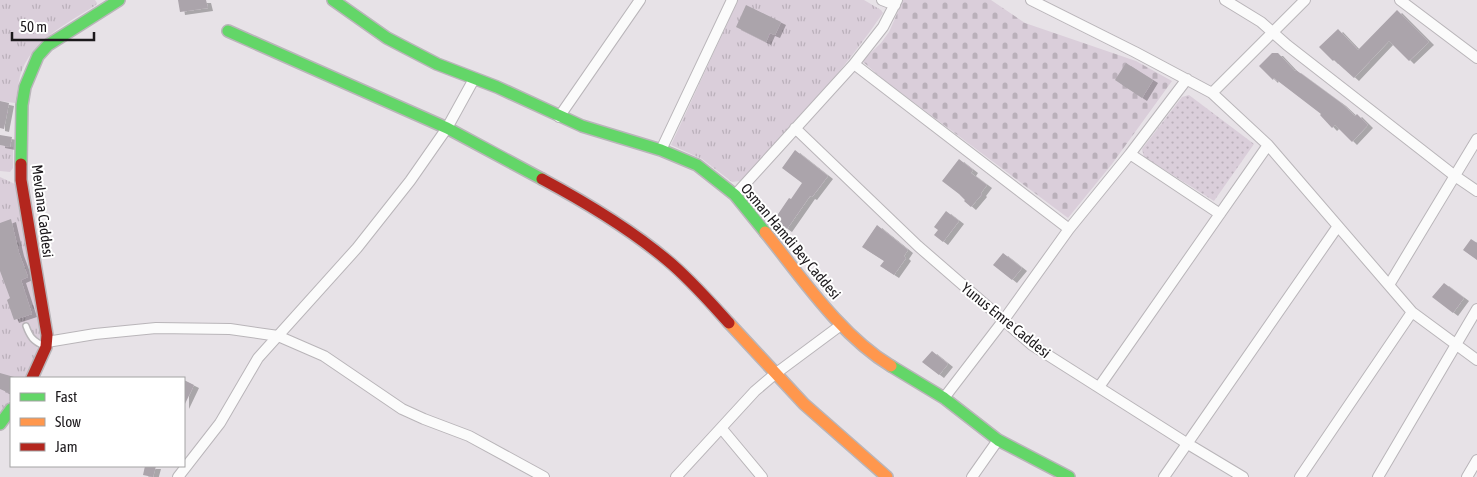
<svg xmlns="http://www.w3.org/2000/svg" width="1477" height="477" font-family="'Asap Condensed',sans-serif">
<defs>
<pattern id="grass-tufts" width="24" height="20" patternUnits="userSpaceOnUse" patternTransform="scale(1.25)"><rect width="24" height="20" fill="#daceda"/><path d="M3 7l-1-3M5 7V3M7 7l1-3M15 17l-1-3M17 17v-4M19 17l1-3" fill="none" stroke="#bab0ba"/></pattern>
<pattern id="cemetery-stones" width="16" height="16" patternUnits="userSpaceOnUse" patternTransform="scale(1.25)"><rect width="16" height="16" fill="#daceda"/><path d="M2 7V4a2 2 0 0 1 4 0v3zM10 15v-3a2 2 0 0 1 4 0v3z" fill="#bab0ba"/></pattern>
<pattern id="park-dots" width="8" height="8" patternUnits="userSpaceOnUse" patternTransform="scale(1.25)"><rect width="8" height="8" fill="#daceda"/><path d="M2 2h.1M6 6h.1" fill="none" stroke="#bab0ba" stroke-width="1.8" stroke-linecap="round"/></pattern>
<filter id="shadow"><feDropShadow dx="5" dy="3" stdDeviation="0" flood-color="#0004"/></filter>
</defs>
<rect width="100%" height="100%" fill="#e7e2e7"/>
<path fill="url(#grass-tufts)" d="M 0,0 L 95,0 L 97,3 L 96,5 C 68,23 30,41 20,76 C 18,85 17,94 15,103 L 0,101 Z
M 738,0 L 864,0 L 881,10 L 883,13 C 841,74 792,129 740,181 L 732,182 L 702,159 L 671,145 Z
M 0,145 L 13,147 L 13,168 L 10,172 L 0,171 Z
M 0,177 L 17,185 L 41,329 L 35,359 L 25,378 L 11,378 L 11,399 L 0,414 Z"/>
<path fill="url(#cemetery-stones)" d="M 903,0 L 991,0 L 1025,23 L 1136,61 L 1172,81 L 1112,164 L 1068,218 L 884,80 L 862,61 L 881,43 L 889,32 Z"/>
<path fill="url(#park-dots)" d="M 1189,95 L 1254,144 L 1214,201 L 1144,157 L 1142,149 L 1182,97 Z"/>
<path fill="#aba4ab" filter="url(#shadow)" d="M 178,0 L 206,0 L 208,8 L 180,12 Z
M 746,5 L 781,22 L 775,35 L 770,33 L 766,42 L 736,27 Z
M 1397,10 L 1429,42 L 1409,61 L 1389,41 L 1354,78 L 1334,60 L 1333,61 L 1319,47 L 1338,29 L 1358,50 Z
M 1272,53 L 1278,53 L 1295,71 L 1296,70 L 1341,103 L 1355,116 L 1357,114 L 1368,125 L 1352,142 L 1335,125 L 1332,128 L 1320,115 L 1321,114 L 1274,78 L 1273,80 L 1259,66 Z
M 1126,63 L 1153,80 L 1142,98 L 1115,80 Z
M 0,101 L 9,103 L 4,129 L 0,128 Z
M 0,135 L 12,137 L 10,147 L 0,145 Z
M 795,150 L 828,176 L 812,197 L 810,196 L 787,229 L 774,220 L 789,198 L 791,199 L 802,183 L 782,168 Z
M 959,159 L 973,170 L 971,173 L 987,185 L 981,193 L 982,194 L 971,207 L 964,201 L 965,200 L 959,194 L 942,181 Z
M 946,211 L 959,221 L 943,242 L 934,235 L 938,230 L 934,227 Z
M 11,219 L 19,253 L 28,277 L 21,280 L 32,314 L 14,320 L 7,300 L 10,298 L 0,271 L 0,223 Z
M 877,225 L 908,250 L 904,256 L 906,258 L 894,275 L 880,266 L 884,261 L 862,247 Z
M 1471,239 L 1477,243 L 1477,260 L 1463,250 Z
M 1003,253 L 1022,268 L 1012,280 L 993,265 Z
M 1444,283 L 1464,298 L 1453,313 L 1432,297 Z
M 932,351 L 948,364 L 939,375 L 922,362 Z
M 0,373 L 14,377 L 11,378 L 11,385 L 9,393 L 0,389 Z
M 184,380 L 194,385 L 184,406 Z
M 145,466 L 156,466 L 153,477 L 143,475 Z"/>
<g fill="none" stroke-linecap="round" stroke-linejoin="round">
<defs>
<path id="lane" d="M 26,326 C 30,337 33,341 44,346"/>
<path id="street" d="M 882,0 L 895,5
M 1031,0 L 1135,52 L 1212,93 L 1268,145 L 1412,312 L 1477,360
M 1225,0 L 1261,22 L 1287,45 L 1455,176 L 1477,191
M 1400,0 L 1477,58
M 854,64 L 1069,229
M 1212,93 L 1305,0
M 559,117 L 640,0
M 795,128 L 918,246 L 1032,345 L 1188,444 L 1243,477
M 661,150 L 732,0
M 1130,154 L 1220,214
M 735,195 L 854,64 L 883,27 L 897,0
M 1389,285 L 1477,139
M 47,342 L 95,334 L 156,328 L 230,329 L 278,336 L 324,356 L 402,409 L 424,419 L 469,436 L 544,477
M 1099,387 L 1268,145
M 944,398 L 1003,321 L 1069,229 L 1130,154 L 1187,79
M 722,429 L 762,477
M 178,477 L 220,423 L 258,358 L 357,248 L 410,181 L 447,128 L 474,79
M 676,477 L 755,391 L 775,374 L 841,325
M 972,477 L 998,440
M 1164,477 L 1338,226
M 1300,477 L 1412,312
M 1378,477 L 1477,309
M 1467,477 L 1477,460"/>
<path id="fast" d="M 333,0 L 387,38 L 437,64 L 497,87 L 582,126 L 661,150 L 697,165 L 735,195 L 765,232
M 228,31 L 447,128 L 542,179
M 21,164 L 22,105 L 25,87 L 38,56 L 48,45 L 119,0
M 891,366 L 944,398 L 998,440 L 1069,477
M 0,424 L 11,409"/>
<path id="slow" d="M 765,232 C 802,278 840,335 891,366
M 729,323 L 804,404 L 887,477"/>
<path id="jam" d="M 21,164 L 21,180 L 47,335 L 46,347 L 32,378
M 542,179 C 585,202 630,229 667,260 C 690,279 709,301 729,323"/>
</defs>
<use href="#lane" stroke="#b9b5b9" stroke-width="8"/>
<use href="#street" stroke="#b9b5b9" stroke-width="12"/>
<use href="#fast" stroke="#b9b5b9" stroke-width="14"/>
<use href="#slow" stroke="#b9b5b9" stroke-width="14"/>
<use href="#jam" stroke="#b9b5b9" stroke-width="14"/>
<use href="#lane" stroke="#fbfbfb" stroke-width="5"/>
<use href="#street" stroke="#fbfbfb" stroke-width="10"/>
<use href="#fast" stroke="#63d668" stroke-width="11"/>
<use href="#slow" stroke="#ff974d" stroke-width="11"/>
<use href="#jam" stroke="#b3261e" stroke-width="11"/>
</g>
<g text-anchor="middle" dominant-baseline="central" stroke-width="4" stroke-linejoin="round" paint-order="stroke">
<g font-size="15" fill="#1c191c" stroke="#fff">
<text transform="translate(43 211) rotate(83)">Mevlana Caddesi</text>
<text transform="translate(791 241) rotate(50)">Osman Hamdi Bey Caddesi</text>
<text transform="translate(1006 320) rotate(39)">Yunus Emre Caddesi</text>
</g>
</g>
<rect x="10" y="377" width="175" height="90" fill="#ffffff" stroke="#a4a3a4"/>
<rect x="20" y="393" width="25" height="8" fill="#63d668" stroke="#a4a3a4"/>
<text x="55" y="402" font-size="15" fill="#1c191c">Fast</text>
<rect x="20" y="418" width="25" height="8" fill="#ff974d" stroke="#a4a3a4"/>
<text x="55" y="427" font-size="15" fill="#1c191c">Slow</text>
<rect x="20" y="443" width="25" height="8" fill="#b3261e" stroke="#a4a3a4"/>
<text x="55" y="452" font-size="15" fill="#1c191c">Jam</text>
<path d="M12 32v8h82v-8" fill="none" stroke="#1c191c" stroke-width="2.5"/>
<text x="20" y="32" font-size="15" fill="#1c191c" stroke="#ffffff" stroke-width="4" paint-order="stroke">50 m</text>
</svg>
